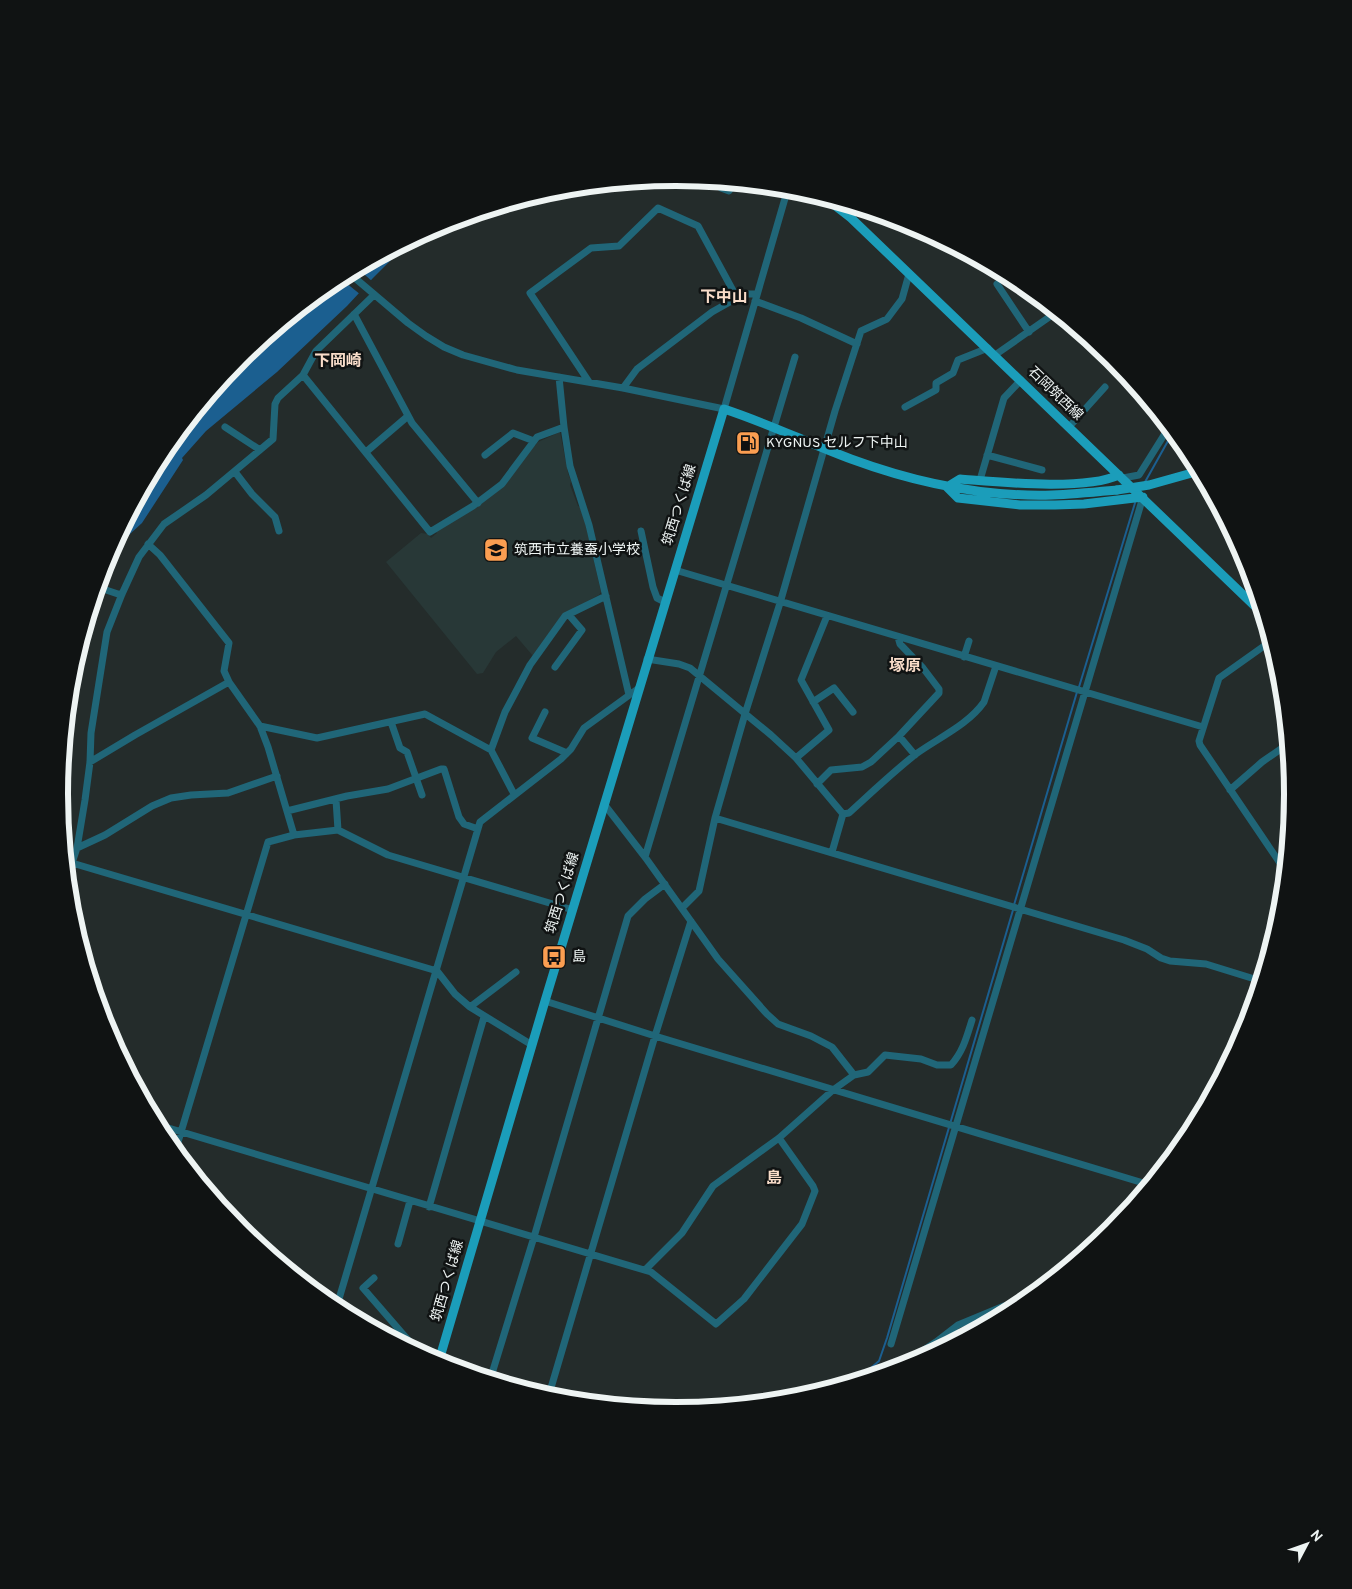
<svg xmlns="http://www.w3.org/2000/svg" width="1352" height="1589" font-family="Overpass,'Noto Sans JP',sans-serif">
<rect width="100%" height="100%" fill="#242c2b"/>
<path fill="#283837" d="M 560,432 L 568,473 L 571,481 L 570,485 L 578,506 L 580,507 L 586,526 L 601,592 L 599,595 L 562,615 L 533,656 L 516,636 L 496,652 L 483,673 L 477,674 L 386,562 L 421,533 L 428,534 L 431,538 L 437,533 L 435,531 L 477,507 L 538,442 Z"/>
<path fill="#1b5f90" d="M 413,238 L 373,278 L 347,306 L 277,372 L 206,431 L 182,458 L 183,460 L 142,523 L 119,544 L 73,667 L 106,558 L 163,451 L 240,358 L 333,281 Z"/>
<path fill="#242c2b" d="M 357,268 L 373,282 L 361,295 L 340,278 Z"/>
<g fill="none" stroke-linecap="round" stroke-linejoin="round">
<path stroke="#1b5f90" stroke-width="2" d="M 1145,482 L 1173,432
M 1079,687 L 1135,503
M 1014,905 L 1077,692
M 853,1383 L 879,1361 L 887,1338 L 1013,910"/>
<path stroke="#206678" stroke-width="7" d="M 715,181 L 721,188 L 729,191 L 735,183
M 349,273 L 408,323 L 426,336 L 444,347 L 463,355 L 517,370 L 623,388 L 724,409 L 788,188
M 997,284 L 1029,332
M 755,301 L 801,318 L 857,344
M 354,314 L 412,423 L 478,503
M 995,355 L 1055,313 L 1071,324
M 303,375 L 430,532 L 473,506 L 502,484 L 537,437 L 564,427
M 559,377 L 564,427 L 570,466 L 589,525 L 629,695
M 589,382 L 530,293 L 591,248 L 619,246 L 658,208 L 698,226 L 737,298
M 623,388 L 637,369 L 712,312 L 735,299 L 747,294 L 756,294
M 905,407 L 936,390 L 936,383 L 953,373 L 958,360 L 988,348
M 225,427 L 260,450
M 1069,427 L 1105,387
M 366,452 L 408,416
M 485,455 L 513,433 L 534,441
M 987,455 L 1042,470
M 235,472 L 252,494 L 275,517 L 279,531
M 1123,478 L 1139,475 L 1169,427
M 980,480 L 1004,398 L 1021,380
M 1223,516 L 1225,518
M 641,531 L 653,587 L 657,598 L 665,602
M 148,544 L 160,555 L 229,643 L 224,671 L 229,682 L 260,726 L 268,747 L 294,835
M 675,570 L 1203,727
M 97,587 L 118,594 L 122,594
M 1271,641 L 1219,678 L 1199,741 L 1200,745 L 1286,872
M 964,657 L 969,641
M 647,659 L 679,664 L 690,668 L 771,735 L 796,758 L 843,814
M 555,667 L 582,630 L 569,615
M 813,702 L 834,688 L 853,712
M 545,712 L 532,738 L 567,753
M 391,722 L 400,748 L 407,752 L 422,795
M 260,726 L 317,738 L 425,714 L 491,750 L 514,794
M 899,736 L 915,755
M 491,750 L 505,712 L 530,665 L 565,616 L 606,596
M 796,758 L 829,730 L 801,680 L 827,616
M 90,762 L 135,735 L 229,682
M 817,784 L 831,770 L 862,767 L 871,762 L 899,736 L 939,693 L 939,689 L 923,668 L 900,644 L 898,637
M 1230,790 L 1262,762 L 1288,744
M 336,800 L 338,830
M 604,804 L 645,857 L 718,959 L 767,1014 L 778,1024 L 811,1036 L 832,1047 L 854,1075
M 287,811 L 347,796 L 388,789 L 441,769 L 444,769 L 459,817 L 464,824 L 478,829
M 843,814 L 849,813 C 871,793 893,772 916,754 C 938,738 968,725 984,702 L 996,666
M 715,818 L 1124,940 L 1147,949 L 1161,958 L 1170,961 L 1206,964 L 1261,981
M 77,848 L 105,835 L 152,806 L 171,798 L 191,795 L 228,793 L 277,776
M 832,852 L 843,814
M 645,857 L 795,357
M 72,863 L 437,971 L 455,994 L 470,1007 L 532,1045
M 67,878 L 77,848 L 85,800 L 90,762 L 91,733 L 107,632 L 122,594 L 139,557 L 164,524 L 206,495 L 273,439 L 275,404 L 278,398 L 303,375 L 316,351 L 374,295
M 682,908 L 699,891 L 715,818 L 745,714 L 780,603 L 835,411 L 861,331 L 887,319 L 902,299 L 909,274
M 545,1001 L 655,1036 L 1150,1185
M 470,1007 L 516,972
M 155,1124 L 651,1272 L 716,1324 L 744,1299 L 802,1224 L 815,1191 L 813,1186 L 779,1138
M 175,1152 L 268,842 L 294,835 L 338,830 L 388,855 L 573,910
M 429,1207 L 484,1017
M 398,1244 L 410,1201
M 645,1270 L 682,1233 L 713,1186 L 779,1138 L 833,1090 L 854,1075 L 868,1072 L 885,1055 L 921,1059 L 937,1065 L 951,1065 C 963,1052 967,1036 972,1020
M 374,1278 L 363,1288 L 415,1348 L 440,1356
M 336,1309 L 480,822 L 561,759 L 571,749 L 584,728 L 639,688
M 891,1344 L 1143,497
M 901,1368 L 915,1356 L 936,1342 L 958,1325 L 1004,1306 L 1027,1301
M 490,1380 L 534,1237 L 628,916 L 645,899 L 665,884
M 548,1398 L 655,1036 L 691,921"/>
<path stroke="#1b9dba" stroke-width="9" d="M 824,197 L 851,218 L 1263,614
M 1119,475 C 1084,491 999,482 960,479 L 947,487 L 958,498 L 1020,505 L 1055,505 L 1084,504 L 1143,497
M 438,1364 L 545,1001 L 724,409 C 767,423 808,443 851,459 C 916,483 983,497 1052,495 C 1074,494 1095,492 1117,490"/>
<path stroke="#1b9dba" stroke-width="9" d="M 1117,490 L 1149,485 L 1199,471"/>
</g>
<defs>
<symbol id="fuel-square" viewBox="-11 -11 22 22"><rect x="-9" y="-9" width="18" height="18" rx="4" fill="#fb9e51" stroke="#101313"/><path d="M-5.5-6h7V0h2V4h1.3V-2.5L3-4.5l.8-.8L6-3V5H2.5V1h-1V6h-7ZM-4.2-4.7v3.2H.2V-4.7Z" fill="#111"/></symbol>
<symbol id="school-square" viewBox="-11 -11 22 22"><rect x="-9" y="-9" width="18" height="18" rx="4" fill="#fb9e51" stroke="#101313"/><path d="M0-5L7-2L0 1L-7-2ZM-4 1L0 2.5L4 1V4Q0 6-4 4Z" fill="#111"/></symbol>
<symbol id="bus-square" viewBox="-11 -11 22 22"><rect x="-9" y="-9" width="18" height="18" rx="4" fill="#fb9e51" stroke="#101313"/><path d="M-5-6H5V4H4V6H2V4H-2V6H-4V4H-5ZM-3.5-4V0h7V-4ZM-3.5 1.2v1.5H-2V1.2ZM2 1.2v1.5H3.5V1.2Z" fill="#111"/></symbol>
</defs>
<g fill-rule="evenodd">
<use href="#fuel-square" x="734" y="429" width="28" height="28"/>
<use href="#school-square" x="482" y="536" width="28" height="28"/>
<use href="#bus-square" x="540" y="943" width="28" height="28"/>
</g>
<g text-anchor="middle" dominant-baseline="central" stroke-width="5" stroke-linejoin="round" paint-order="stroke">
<g font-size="14" fill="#eef4f3" stroke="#101313">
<text transform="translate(1055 394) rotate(44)">石岡筑西線</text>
<text transform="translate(680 505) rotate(-73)">筑西つくば線</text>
<text transform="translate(563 893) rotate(-73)">筑西つくば線</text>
<text transform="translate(448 1281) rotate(-74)">筑西つくば線</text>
</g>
<g font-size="14" fill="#eef4f3" stroke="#101313" text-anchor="start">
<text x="766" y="443">KYGNUS セルフ下中山</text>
<text x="514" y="550">筑西市立養蚕小学校</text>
<text x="572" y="957">島</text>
</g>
<g font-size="16" font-weight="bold" fill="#f8dcc9" stroke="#101313">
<text x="724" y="298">下中山</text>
<text x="338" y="362">下岡崎</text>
<text x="905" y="667">塚原</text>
<text x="774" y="1179">島</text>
</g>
</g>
<path d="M0 0H1352V1589H0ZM68 794a608 608 0 1 1 1216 0a608 608 0 1 1-1216 0Z" fill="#101313" fill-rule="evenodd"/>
<path fill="none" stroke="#eef4f3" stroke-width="6" d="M68 794a608 608 0 1 1 1216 0a608 608 0 1 1-1216 0Z"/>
<g transform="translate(1307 1544) rotate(49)" stroke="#101313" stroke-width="4" paint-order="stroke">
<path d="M0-4L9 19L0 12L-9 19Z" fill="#eef4f3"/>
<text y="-8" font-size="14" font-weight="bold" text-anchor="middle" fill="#eef4f3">N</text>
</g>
</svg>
